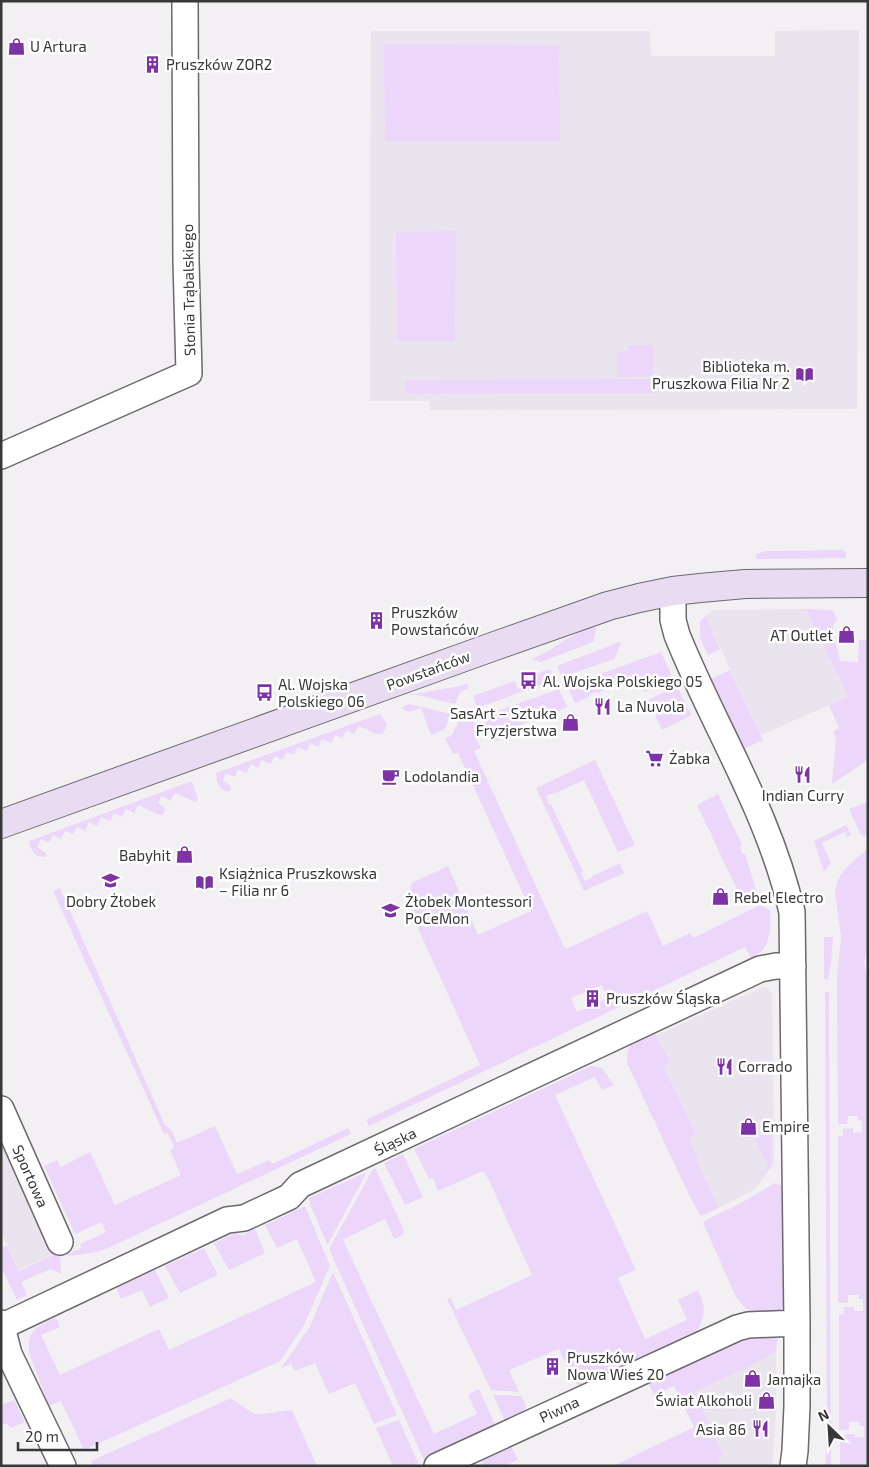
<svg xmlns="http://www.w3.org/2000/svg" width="869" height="1467" font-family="'Exo 2',sans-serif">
<rect width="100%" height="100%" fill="#f2f0f3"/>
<path fill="#e9e4ee" d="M 859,30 L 857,409 L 430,410 L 429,401 L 370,401 L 371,31 L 650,31 L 651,56 L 775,56 L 775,31 Z
M 805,609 L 808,613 L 848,697 L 761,735 L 706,617 L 713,610 Z
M 763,987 L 769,988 L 772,993 L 774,1164 L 755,1189 L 719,1208 L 697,1160 L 698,1159 L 689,1138 L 696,1134 L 664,1065 L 670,1062 L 657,1035 Z
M 1,1131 L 54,1254 L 19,1270 L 1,1232 Z
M 776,1352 L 776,1411 L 772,1466 L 721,1466 L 718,1458 L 723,1455 L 695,1392 L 754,1364 Z"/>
<path fill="#ecd7fb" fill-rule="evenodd" d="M 384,44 L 559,45 L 560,141 L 385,141 Z
M 456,231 L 455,341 L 397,341 L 396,232 Z
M 653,345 L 653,376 L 617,377 L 617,352 L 628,351 L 628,346 Z
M 656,379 L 656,393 L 406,394 L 406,380 Z
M 843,550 L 846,553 L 846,558 L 756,559 L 756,555 L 764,551 L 772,551 Z
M 805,609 L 832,610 L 838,620 L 834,623 L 833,628 L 840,661 L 858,662 L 859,640 L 868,640 L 868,760 L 832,784 L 836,738 L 833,732 L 839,728 L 829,705 L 848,697 L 808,613 Z
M 713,610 L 706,617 L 720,649 L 708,655 L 700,638 L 700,621 Z
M 594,625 L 596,630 L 593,642 L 541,662 L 531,659 C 554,651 571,633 594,625 Z
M 620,642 L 621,643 L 614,659 L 562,677 L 557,666 Z
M 661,652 L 671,674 L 670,680 L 644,692 L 636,675 L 598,693 L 596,692 L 589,695 L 589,697 L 575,703 L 567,686 Z
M 550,669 L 555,680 L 477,708 L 473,696 L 515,681 L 518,689 L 536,682 L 533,675 Z
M 730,670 L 763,740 L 744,749 L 711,679 Z
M 467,683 L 469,688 L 460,692 L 455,704 L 417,695 L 408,695 L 460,686 Z
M 677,686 L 691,715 L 688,717 L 662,730 L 648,700 Z
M 559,689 L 567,707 L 543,719 L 541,716 L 504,733 L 505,736 L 494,742 L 491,734 L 488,734 L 481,717 Z
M 409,704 L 451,714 L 444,730 L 431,735 L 421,708 L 408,712 L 403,709 L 402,707 Z
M 380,714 L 387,725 L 386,728 L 382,734 L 376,734 L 359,726 L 354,734 L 347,730 L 342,738 L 335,735 L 331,743 L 322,739 L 318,747 L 310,743 L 307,751 L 298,747 L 294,755 L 287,752 L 282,760 L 275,756 L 270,764 L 262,760 L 258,768 L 251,764 L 246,773 L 238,769 L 235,777 L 226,773 L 223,781 L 230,785 L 231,789 L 229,792 C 218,790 217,783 216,773 Z
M 461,717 L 474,720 L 480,737 L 476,739 L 481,748 L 474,751 L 563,945 L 566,949 L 647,911 L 663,946 L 690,933 L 693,938 L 760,905 L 770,910 C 771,921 771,943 761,952 C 758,954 754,956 751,958 L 745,947 L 369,1126 L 366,1120 L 480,1065 L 407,904 L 415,900 L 410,887 L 412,883 L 448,866 L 478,935 L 531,911 L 458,753 L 453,754 L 445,738 L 451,736 ZM 602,985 L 607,998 L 577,1012 L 571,998 Z
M 595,760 L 635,845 L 618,852 L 584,780 L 554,794 L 553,793 L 546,796 L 549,804 L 551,804 L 583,872 L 581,873 L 585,881 L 593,877 L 592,876 L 620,863 L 624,873 L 584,891 L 536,788 Z
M 192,781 L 198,799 L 196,802 L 175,793 L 170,801 L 162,796 L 158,803 L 165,808 L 165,811 L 162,815 L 159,815 L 138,805 L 134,813 L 126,809 L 122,817 L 114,813 L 110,821 L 101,817 L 97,826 L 89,822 L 85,831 L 77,827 L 73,834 L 65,831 L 61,839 L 53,835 L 49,843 L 41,839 L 37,847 L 46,853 L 46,857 C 35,858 31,851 29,841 Z
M 718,794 L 742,845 L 740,847 L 742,853 L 745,854 L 759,899 L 745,906 L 697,805 Z
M 868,802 L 868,833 L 864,837 L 860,833 L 849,809 Z
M 846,825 L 851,835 L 847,837 L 845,832 L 822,843 L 831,863 L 824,872 L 814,841 Z
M 868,848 L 868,947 L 864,962 L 868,982 L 868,1466 L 840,1466 L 840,1442 L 845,1441 L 845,1434 L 855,1434 L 855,1438 L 864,1437 L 864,1426 L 860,1426 L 859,1422 L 849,1422 L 849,1430 L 839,1430 L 839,1315 L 844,1314 L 844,1307 L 854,1307 L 854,1311 L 863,1311 L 863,1299 L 859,1299 L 859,1295 L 848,1295 L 848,1303 L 838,1302 L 838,1136 L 843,1136 L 843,1129 L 853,1128 L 853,1133 L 862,1132 L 862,1121 L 858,1120 L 858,1116 L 848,1116 L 847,1124 L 838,1124 L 837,977 L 841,937 L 835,892 C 837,872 854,861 868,848 Z
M 60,888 L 165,1125 L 172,1131 L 177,1143 L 215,1126 L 237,1174 L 269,1160 L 272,1164 L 348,1128 L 351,1134 L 108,1248 L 97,1252 L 68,1256 L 68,1254 L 81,1248 L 80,1244 L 106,1232 L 101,1222 L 75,1234 L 44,1166 L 57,1160 L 61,1167 L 90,1152 L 115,1205 L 181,1175 L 170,1150 L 174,1148 L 168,1133 L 164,1134 L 53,891 Z
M 824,937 L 833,937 L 831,964 L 828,980 L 824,979 Z
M 825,992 L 829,992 L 831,1466 L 825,1466 L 827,1443 Z
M 655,1033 L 670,1062 L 664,1066 L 696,1134 L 689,1138 L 698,1159 L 697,1160 L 719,1208 L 704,1215 L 700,1215 L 690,1197 L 628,1065 C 623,1046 638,1034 655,1033 Z
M 591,1066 L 602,1068 L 614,1085 L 602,1090 L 595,1077 L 555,1095 L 636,1270 L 618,1278 L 645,1339 L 687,1320 L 678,1300 L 698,1290 C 709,1314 702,1315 696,1337 L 589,1386 L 578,1385 L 573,1380 L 559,1349 L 509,1370 L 519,1392 L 491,1390 L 447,1299 L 451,1298 L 456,1310 L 532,1275 L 489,1180 L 483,1171 L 438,1191 L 433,1178 L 429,1179 L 414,1149 Z
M 771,1132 L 771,1167 L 762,1175 L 761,1175 L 768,1166 L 755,1139 Z
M 403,1154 L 423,1197 L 405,1205 L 384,1163 Z
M 375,1168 L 404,1230 C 404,1236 399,1237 394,1239 L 385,1219 L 343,1240 L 434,1434 L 477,1414 L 468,1395 L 478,1389 L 480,1391 L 496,1427 L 427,1462 L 423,1458 L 329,1249 L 373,1169 Z
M 367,1172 L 328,1244 L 327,1244 L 310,1204 L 309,1198 Z
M 775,1183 L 785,1187 L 785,1307 L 770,1317 L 757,1316 L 745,1308 L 736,1297 L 703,1223 L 706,1220 L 741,1203 Z
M 305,1206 L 330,1266 L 304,1325 L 280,1361 L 84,1450 L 61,1401 L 49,1406 L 29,1353 C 27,1330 37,1326 56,1318 L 60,1327 L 41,1335 L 60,1375 L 159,1329 L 169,1350 L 316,1282 L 297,1239 L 277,1248 L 265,1225 Z
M 255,1229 L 265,1253 L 229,1270 L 214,1243 L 235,1233 L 243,1235 Z
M 7,1246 L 19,1271 L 51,1256 L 54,1254 L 54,1251 L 60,1248 L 61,1274 L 50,1269 L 21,1282 L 27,1295 L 17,1300 L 1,1267 L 1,1247 Z
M 204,1248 L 218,1275 L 180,1293 L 165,1266 Z
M 155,1270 L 169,1298 L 150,1307 L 142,1290 L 121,1299 L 116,1288 Z
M 333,1272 L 397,1415 L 374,1424 L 355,1383 L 329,1394 L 315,1363 L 295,1371 L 291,1364 L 281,1368 L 309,1328 Z
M 778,1335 L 776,1352 L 754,1364 L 695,1392 L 723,1455 L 718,1458 L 721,1466 L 613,1466 L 694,1427 L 674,1386 L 654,1395 L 648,1382 L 738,1336 Z
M 493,1395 L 521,1396 L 526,1406 L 523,1414 L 507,1421 L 504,1419 Z
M 231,1398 L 254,1414 L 263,1414 L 292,1410 L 317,1466 L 93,1466 L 91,1461 Z
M 14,1400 L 25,1422 L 10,1428 L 7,1423 L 1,1426 L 1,1405 Z
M 399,1420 L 418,1463 L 416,1466 L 393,1466 L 376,1428 Z
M 511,1446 L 518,1460 L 504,1466 L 484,1466 L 481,1460 Z"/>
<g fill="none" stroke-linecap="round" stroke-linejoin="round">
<defs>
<path id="street" d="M 1,456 L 189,373 L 186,261 L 185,1
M 673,591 L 673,620 L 677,635 C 715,729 769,812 792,912 L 797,1323 L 797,1406 L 795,1451 L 793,1466
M 1,1109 L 60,1242
M 1,1323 L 9,1354 L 63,1466
M 3,1326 L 227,1220 L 244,1218 L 289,1197 L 300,1185 L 760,969 L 776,966 L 793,966
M 437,1466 L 737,1328 L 748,1325 L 797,1323"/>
<path id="secondary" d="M 1,824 L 492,647 L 608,606 L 639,598 L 673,591 L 700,588 L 745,584 L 868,583"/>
</defs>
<use href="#street" stroke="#6b696c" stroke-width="28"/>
<use href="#secondary" stroke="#6b696c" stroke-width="30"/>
<use href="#street" stroke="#fff" stroke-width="25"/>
<use href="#secondary" stroke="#e9dcf2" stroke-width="28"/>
</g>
<defs>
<symbol id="shop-bare" viewBox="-9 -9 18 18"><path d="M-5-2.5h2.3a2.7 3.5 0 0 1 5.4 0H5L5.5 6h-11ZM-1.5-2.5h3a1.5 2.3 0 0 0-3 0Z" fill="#7d33a6" stroke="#fff" stroke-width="2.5" paint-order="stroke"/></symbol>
<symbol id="building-bare" viewBox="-9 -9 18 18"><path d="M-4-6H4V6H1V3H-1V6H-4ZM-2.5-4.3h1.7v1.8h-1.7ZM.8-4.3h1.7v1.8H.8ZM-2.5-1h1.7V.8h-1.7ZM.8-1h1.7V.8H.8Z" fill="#7d33a6" stroke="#fff" stroke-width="2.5" paint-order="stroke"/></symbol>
<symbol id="library-bare" viewBox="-9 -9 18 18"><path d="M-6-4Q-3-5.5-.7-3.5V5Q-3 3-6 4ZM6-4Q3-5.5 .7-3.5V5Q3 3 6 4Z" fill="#7d33a6" stroke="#fff" stroke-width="2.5" paint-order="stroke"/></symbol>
<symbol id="bus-bare" viewBox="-9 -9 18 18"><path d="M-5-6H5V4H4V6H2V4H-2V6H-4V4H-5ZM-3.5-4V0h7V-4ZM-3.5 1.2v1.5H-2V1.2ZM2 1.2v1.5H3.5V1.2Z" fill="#7d33a6" stroke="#fff" stroke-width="2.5" paint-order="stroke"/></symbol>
<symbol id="restaurant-bare" viewBox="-9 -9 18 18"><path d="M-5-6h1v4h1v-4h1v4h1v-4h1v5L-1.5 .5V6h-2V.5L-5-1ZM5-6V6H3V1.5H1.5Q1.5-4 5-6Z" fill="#7d33a6" stroke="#fff" stroke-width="2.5" paint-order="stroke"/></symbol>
<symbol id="supermarket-bare" viewBox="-9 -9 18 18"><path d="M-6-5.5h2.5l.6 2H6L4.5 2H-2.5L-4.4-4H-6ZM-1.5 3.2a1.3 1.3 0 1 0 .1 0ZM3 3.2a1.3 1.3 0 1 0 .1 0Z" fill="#7d33a6" stroke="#fff" stroke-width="2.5" paint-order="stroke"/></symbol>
<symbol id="cafe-bare" viewBox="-9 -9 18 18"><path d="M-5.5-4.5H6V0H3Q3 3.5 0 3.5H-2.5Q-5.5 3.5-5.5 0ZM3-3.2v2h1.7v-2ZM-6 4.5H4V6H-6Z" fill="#7d33a6" stroke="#fff" stroke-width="2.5" paint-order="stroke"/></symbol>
<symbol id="school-bare" viewBox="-9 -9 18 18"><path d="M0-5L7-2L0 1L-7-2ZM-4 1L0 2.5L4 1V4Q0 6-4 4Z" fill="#7d33a6" stroke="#fff" stroke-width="2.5" paint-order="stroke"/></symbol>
</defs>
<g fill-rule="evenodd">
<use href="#shop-bare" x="4" y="34" width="25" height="25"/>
<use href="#building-bare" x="140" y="52" width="25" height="25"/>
<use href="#library-bare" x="792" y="362" width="25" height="25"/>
<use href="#building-bare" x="364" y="608" width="25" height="25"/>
<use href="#shop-bare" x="834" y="622" width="25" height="25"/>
<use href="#bus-bare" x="516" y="668" width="25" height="25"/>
<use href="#bus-bare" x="252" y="680" width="25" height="25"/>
<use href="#restaurant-bare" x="590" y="694" width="25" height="25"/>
<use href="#shop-bare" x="558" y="710" width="25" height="25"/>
<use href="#supermarket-bare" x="642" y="746" width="25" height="25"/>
<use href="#restaurant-bare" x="790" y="762" width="25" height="25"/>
<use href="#cafe-bare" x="378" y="764" width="25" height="25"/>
<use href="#shop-bare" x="172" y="842" width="25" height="25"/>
<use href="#school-bare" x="98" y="868" width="25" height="25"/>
<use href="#library-bare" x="192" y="870" width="25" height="25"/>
<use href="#shop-bare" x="708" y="884" width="25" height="25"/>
<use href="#school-bare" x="378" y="898" width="25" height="25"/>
<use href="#building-bare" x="580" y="986" width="25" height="25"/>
<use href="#restaurant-bare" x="712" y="1054" width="25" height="25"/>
<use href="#shop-bare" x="736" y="1114" width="25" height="25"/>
<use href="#building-bare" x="540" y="1354" width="25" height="25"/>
<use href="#shop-bare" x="740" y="1366" width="25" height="25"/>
<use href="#shop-bare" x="754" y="1388" width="25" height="25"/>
<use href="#restaurant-bare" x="748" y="1416" width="25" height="25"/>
</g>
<g text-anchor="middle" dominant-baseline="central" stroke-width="5" stroke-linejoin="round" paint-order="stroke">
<g font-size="15" fill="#393839" stroke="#fff" text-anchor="start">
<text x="30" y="46">U Artura</text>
<text x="166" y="64">Pruszków ZOR2</text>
<text x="790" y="366" text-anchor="end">Biblioteka m.<tspan x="790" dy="17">Pruszkowa Filia Nr 2</tspan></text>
<text x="391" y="612">Pruszków<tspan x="391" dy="17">Powstańców</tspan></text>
<text x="833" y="635" text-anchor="end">AT Outlet</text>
<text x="543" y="681">Al. Wojska Polskiego 05</text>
<text x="278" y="684">Al. Wojska<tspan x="278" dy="17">Polskiego 06</tspan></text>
<text x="617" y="706">La Nuvola</text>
<text x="557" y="713" text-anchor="end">SasArt – Sztuka<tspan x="557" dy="17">Fryzjerstwa</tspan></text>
<text x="669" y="758">Żabka</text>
<text x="404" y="776">Lodolandia</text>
<text x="803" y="795" text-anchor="middle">Indian Curry</text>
<text x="171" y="855" text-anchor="end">Babyhit</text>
<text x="219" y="873">Książnica Pruszkowska<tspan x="219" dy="17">– Filia nr 6</tspan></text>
<text x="734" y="897">Rebel Electro</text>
<text x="111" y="901" text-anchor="middle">Dobry Żłobek</text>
<text x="405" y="901">Żłobek Montessori<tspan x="405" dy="17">PoCeMon</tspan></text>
<text x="606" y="998">Pruszków Śląska</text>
<text x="738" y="1066">Corrado</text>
<text x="762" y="1126">Empire</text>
<text x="567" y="1357">Pruszków<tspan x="567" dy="17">Nowa Wieś 20</tspan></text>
<text x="767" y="1379">Jamajka</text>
<text x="752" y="1400" text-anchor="end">Świat Alkoholi</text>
<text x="746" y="1429" text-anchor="end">Asia 86</text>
</g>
<g font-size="15" fill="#393839" stroke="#fff">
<text transform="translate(188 290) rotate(-91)">Słonia Trąbalskiego</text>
<text transform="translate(428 670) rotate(-20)">Powstańców</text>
<text transform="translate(395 1141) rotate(-26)">Śląska</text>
<text transform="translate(31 1176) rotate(66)">Sportowa</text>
<text transform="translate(559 1409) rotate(-25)">Piwna</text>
</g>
</g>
<rect width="869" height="1467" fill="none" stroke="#393839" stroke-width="5"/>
<g transform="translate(829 1427) rotate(335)" stroke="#ffffff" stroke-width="4" paint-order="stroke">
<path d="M0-4L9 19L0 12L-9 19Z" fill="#393839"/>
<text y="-8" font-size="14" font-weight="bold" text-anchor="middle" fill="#393839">N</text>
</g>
<path d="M18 1442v8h79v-8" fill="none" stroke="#393839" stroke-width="2.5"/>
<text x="25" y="1442" font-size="15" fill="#393839" stroke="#ffffff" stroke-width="4" paint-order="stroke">20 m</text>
</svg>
